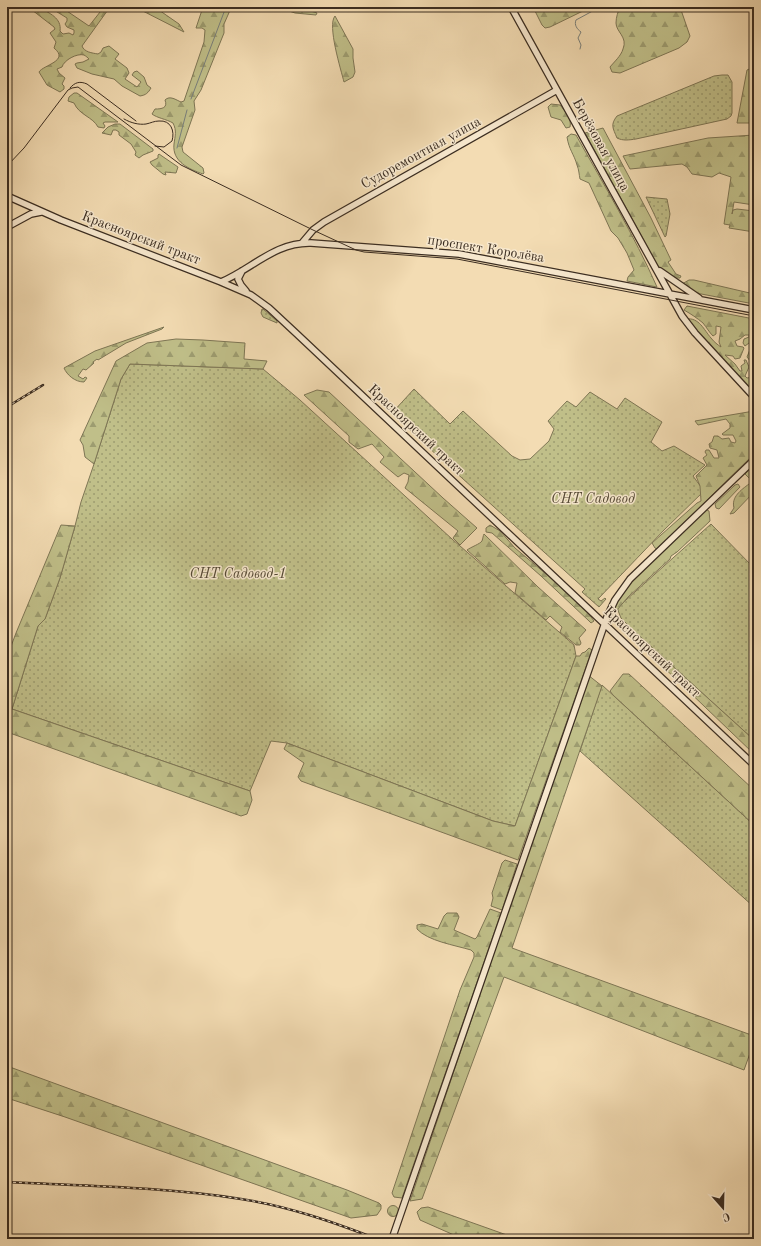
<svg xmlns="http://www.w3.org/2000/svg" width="761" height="1246" font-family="'Old Standard TT',serif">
<defs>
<pattern id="grass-dots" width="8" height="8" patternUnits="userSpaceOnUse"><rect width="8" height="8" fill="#c0bf89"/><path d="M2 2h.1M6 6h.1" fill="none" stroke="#9d9c70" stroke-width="1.8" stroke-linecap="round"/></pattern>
<pattern id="forest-firs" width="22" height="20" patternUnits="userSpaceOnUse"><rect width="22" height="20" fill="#c0bf89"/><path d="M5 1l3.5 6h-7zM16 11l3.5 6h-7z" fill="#9d9c70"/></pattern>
</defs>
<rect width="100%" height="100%" fill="#f3dcb3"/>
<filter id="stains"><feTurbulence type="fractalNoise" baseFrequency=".005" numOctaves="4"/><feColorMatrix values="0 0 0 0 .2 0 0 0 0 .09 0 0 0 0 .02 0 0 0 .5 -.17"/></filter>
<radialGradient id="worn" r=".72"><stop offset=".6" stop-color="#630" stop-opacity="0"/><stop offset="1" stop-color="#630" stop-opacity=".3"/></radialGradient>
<path fill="url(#grass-dots)" stroke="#7e7655" d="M 722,75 L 728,75 L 732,82 L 732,113 L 731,116 L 727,119 L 636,139 C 629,140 623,141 617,138 C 613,128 610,125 617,116 L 714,76 Z
M 646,197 L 667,199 L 670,214 L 666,236 L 665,237 Z
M 262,309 L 263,309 L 277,321 L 277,323 L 263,317 L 261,313 Z
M 130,364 L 263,369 L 300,400 L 452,539 L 574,645 L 576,656 L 515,826 L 493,821 L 287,743 L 271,741 L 250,791 L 12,709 L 38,626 L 45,619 L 60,578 L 75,526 L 81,502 L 94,464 L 121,379 Z
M 414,389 L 450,424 L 463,411 L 512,456 L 520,460 L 530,459 L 549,441 L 554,429 L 548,421 L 567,401 L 576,407 L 590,392 L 617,409 L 625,398 L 662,422 L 651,442 L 662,451 L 674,446 L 705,465 L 693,476 L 704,491 L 664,530 L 598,599 L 601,601 L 605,598 L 606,599 L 599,607 L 582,592 L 585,589 L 442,460 L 392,413 Z
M 711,524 L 754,568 L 754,740 L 634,631 L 621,618 L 617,608 Z
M 602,685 L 754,825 L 754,907 L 580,751 Z"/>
<path fill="url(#forest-firs)" stroke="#7e7655" d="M 49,7 L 61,7 L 89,26 L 104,7 L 110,7 L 82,46 C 84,52 92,53 98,54 L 101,52 L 103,48 L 109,46 L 119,54 L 115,59 L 127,68 L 129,73 L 125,79 L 137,87 L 141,82 L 132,75 L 134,72 L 137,71 L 144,77 L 147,85 L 151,88 C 148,93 146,95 140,96 L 122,86 L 114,79 L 92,74 L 77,68 L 75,64 L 77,63 L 83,62 L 89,59 C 88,58 86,56 84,55 C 77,53 64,60 62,67 L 57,69 L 59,73 L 65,78 L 62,84 L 64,86 L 64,89 L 60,92 L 47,85 L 39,72 C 43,65 70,61 54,48 L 56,42 L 50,33 L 55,29 L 54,27 L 32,10 L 36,8 L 40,8 C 49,13 62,18 60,31 L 63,34 L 69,33 L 73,35 L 74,33 L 74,30 L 67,27 L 65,24 L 67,21 L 67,18 Z
M 135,7 L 153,7 L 156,8 L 179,24 L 184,32 Z
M 203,7 L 237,7 L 231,8 L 224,24 L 224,33 L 201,90 L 194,101 L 195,110 L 182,147 L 183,152 L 203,168 L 204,173 L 203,174 C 189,169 172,162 174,144 C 175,136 177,131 173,123 C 166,119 157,118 152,114 L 155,109 C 162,109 168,108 165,100 C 170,95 176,100 181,102 L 184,101 L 204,42 L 205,30 L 202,28 L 196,28 Z
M 277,7 L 298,7 L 317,13 L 316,15 L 295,13 Z
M 533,7 L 587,7 L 585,10 L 550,27 L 545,28 L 542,25 Z
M 620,7 L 680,7 L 690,36 L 687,42 L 679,48 L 620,73 L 612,72 L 610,67 C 614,62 621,56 623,49 C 628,37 616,32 616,23 C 616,17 618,12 620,7 Z
M 335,16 L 353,49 L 353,58 L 355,72 L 353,77 L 344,82 C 341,70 327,25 335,16 Z
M 754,67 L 754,123 L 737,123 L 747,70 Z
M 74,93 L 77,93 L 118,122 L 105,122 L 103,123 L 105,126 L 104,128 L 98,127 C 93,117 79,115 74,103 L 68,101 L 69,97 Z
M 551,104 L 560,105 C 565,111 572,119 570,127 L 566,128 L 561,120 L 551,117 L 548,107 Z
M 115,124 L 120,124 L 153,149 L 153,151 L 143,155 L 139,158 L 135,155 L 136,152 L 131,144 L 119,135 L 119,132 L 116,130 L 113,130 L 111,135 L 102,133 L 108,127 Z
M 603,128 L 651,218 L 671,260 L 668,262 L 676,274 L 681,276 L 680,278 C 671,278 665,276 659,268 L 585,133 Z
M 571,134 L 576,135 C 604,185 634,235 657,287 L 627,281 L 628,277 L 634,270 L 627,253 L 618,238 L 611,231 L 589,183 L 580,179 C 579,174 579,170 577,165 C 574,154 569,150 567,137 Z
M 754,135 L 754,205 L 734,202 L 732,214 L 733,210 L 737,209 L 754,211 L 754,232 L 729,228 L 730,225 L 724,224 L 731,177 L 719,173 L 712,177 L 692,174 L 687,167 L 682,164 L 630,169 L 623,156 L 708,138 Z
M 159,154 L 178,167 L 176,173 L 165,172 L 166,175 L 163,174 L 152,165 L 150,162 L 158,158 L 158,155 Z
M 689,280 L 694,280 L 754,294 L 754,304 L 696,293 L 682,284 Z
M 687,306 L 754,319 L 754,369 L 751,365 L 751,362 L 747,357 L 751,347 L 750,344 L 749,343 L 745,346 L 743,343 L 744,339 L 749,337 L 749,335 L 745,335 L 740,339 L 735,341 L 737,346 L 743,347 L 744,348 L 740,358 L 735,359 L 733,356 L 725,355 L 735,364 L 740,371 L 742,371 L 741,366 L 745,363 L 744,360 L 746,360 L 749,367 L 745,376 L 747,378 L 754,377 L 754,394 L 686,319 C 699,317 704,330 711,338 C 714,342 718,345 721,347 L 719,342 L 721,327 L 716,326 L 716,334 L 713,336 C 709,332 707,328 703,323 C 697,318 691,314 684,310 Z
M 164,327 L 162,329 L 126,343 L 98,360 L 97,359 L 93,362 L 94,363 L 86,370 L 83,369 L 78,376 L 83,379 L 85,377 L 87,378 L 84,382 C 75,382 67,375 64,368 L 95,351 Z
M 176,339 L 203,340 L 245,343 L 244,359 L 267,361 L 263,369 L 130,364 L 121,379 L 94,464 L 85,457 L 83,445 L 80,440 L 116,361 L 147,343 Z
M 317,390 L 329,392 L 443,498 L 477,528 L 460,545 L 453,538 L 458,531 L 405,488 L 408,482 L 409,475 L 404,473 L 398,477 L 380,462 L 384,457 L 372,444 L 358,449 L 349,442 L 349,436 L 304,395 Z
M 754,411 L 754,454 L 657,549 L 655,548 L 652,543 L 697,503 L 701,501 L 700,486 L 696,476 L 707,465 L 703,458 L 707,455 L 705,452 L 706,450 L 709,450 L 714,458 L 719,458 L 717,450 L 710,448 L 709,444 L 712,442 L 714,436 L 718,436 L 722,439 L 729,438 L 731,442 L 735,443 L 736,441 L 733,435 L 723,435 L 722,434 L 730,428 L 730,424 L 726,419 L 698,425 L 695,421 Z
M 754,465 L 754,483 L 745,474 Z
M 738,484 L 740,487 L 719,509 L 716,508 L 715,504 L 735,485 Z
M 749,484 L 754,489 L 754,492 L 734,513 L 730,514 L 734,508 C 731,497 741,490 749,484 Z
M 705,509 L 709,511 L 710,521 L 677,552 L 671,556 L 670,559 L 628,597 L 617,610 L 614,611 L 613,609 L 619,597 L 630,583 Z
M 61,525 L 75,526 L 60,578 L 45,619 L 38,626 L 12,709 L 250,791 L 252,800 L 247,814 L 241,816 L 7,732 L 7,657 L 16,633 Z
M 490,525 L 500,531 L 515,548 L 552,579 L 588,613 L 594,621 L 591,623 L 588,620 L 541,576 L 492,533 L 486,532 L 486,528 Z
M 484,534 L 538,587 L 586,630 L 579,638 L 581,643 L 580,645 L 576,645 L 560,632 L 562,627 L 550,616 L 546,620 L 515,593 L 517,583 L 510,582 L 505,584 L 467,550 C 471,547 480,544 482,541 C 483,538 483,536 484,534 Z
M 634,631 L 754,740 L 754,754 L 632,637 L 633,633 Z
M 589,648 L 592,650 L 518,860 L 301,781 L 298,777 L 304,763 L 284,749 L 287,743 L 493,821 L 515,826 L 576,656 L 580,656 L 582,653 L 585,652 Z
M 623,674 L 629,674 L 754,790 L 754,825 L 613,695 L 610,691 Z
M 588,675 L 602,686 L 512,948 L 754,1036 L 754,1042 L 744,1070 L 504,977 L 422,1199 L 410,1201 Z
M 505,860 L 517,864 L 502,910 L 491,906 L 493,898 L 492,893 L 502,863 Z
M 490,909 L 501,913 L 402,1198 L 394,1197 L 392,1193 L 460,990 L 474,957 L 474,953 L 471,950 C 454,945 428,941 417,929 L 417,925 L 422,924 L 438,929 L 444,916 L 447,913 L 457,913 L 459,917 L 454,930 L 475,939 L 477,937 Z
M 7,1066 L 347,1190 L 379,1203 L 381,1205 L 381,1209 L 377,1215 L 351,1218 L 65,1117 L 7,1098 Z
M387.5 1211a5.5 5.5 0 1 1 11 0a5.5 5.5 0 1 1-11 0Z
M 428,1207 L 518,1239 L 463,1239 L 420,1220 L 417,1212 L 421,1208 Z"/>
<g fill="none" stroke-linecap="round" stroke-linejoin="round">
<path stroke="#79807c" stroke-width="1" d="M 580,49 L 581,45 L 578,38 L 581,32 C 577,29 574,25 576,20 L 600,7
M 191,99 L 226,7
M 177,148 L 187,110"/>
<defs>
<path id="secondary" d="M 511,7 L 682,316 L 695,333 L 754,397
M 7,196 L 61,220 L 221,282 L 251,295 L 269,308 L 298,335 L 754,765
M 7,227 L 31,214 L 41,212
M 302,243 L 313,230 L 324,222 L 557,90
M 242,271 L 238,279 L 241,285 L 246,291
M 660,271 L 699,298
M 221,282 C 252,269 275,242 311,243 L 459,254 L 754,310
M 392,1239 L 607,617 L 615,600 L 630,579 L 754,460"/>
</defs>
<use href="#secondary" stroke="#3b2d21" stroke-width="8"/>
<use href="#secondary" stroke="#f7e8ce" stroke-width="5.5"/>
<path stroke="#3b2d21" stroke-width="1" d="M 70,88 C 75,82 80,81 87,84 L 136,121
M 124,119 C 131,123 139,125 146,124 C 151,123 154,121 159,121 C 171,120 175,131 172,141 L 164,147 L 155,146
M 7,166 L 24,148 L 68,90 L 72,88 L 78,87 L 181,165 L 313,230 L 356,250 L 364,252 L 457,259 L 754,316"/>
<defs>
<path id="rail" d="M 7,407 L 43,385
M 7,1182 C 85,1186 164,1187 241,1199 C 288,1206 333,1222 377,1239"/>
</defs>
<use href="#rail" stroke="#3b2d21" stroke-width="2.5"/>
<use href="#rail" stroke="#f7e8ce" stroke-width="1" stroke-dasharray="3" stroke-linecap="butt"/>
</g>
<g text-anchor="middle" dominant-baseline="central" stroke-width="3" stroke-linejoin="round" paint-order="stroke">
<g font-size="14" fill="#3b2d21" stroke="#f7e8ce">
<text transform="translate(601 145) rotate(61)">Берёзовая улица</text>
<text transform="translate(421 153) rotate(-29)">Судоремонтная улица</text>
<text transform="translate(141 238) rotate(21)">Красноярский тракт</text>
<text transform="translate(486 249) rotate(9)">проспект Королёва</text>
<text transform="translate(416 430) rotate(43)">Красноярский тракт</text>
<text transform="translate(652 652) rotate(43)">Красноярский тракт</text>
</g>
<g font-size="14" font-style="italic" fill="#564a36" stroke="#f7e8ce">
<text x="593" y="499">СНТ Садовод</text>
<text x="238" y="574">СНТ Садовод-1</text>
</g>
</g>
<rect width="761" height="1246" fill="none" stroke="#f3dcb3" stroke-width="24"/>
<rect x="8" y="8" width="745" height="1230" fill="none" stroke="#3b2d21" stroke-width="2"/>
<rect x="12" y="12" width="737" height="1222" fill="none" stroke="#3b2d21"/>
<g transform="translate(723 1208) rotate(160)" stroke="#f7e8ce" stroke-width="3" paint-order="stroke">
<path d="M0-3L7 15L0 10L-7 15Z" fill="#3b2d21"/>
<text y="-6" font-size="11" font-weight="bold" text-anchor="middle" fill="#3b2d21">С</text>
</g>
<rect width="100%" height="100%" filter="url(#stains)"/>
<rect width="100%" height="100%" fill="url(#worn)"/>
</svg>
